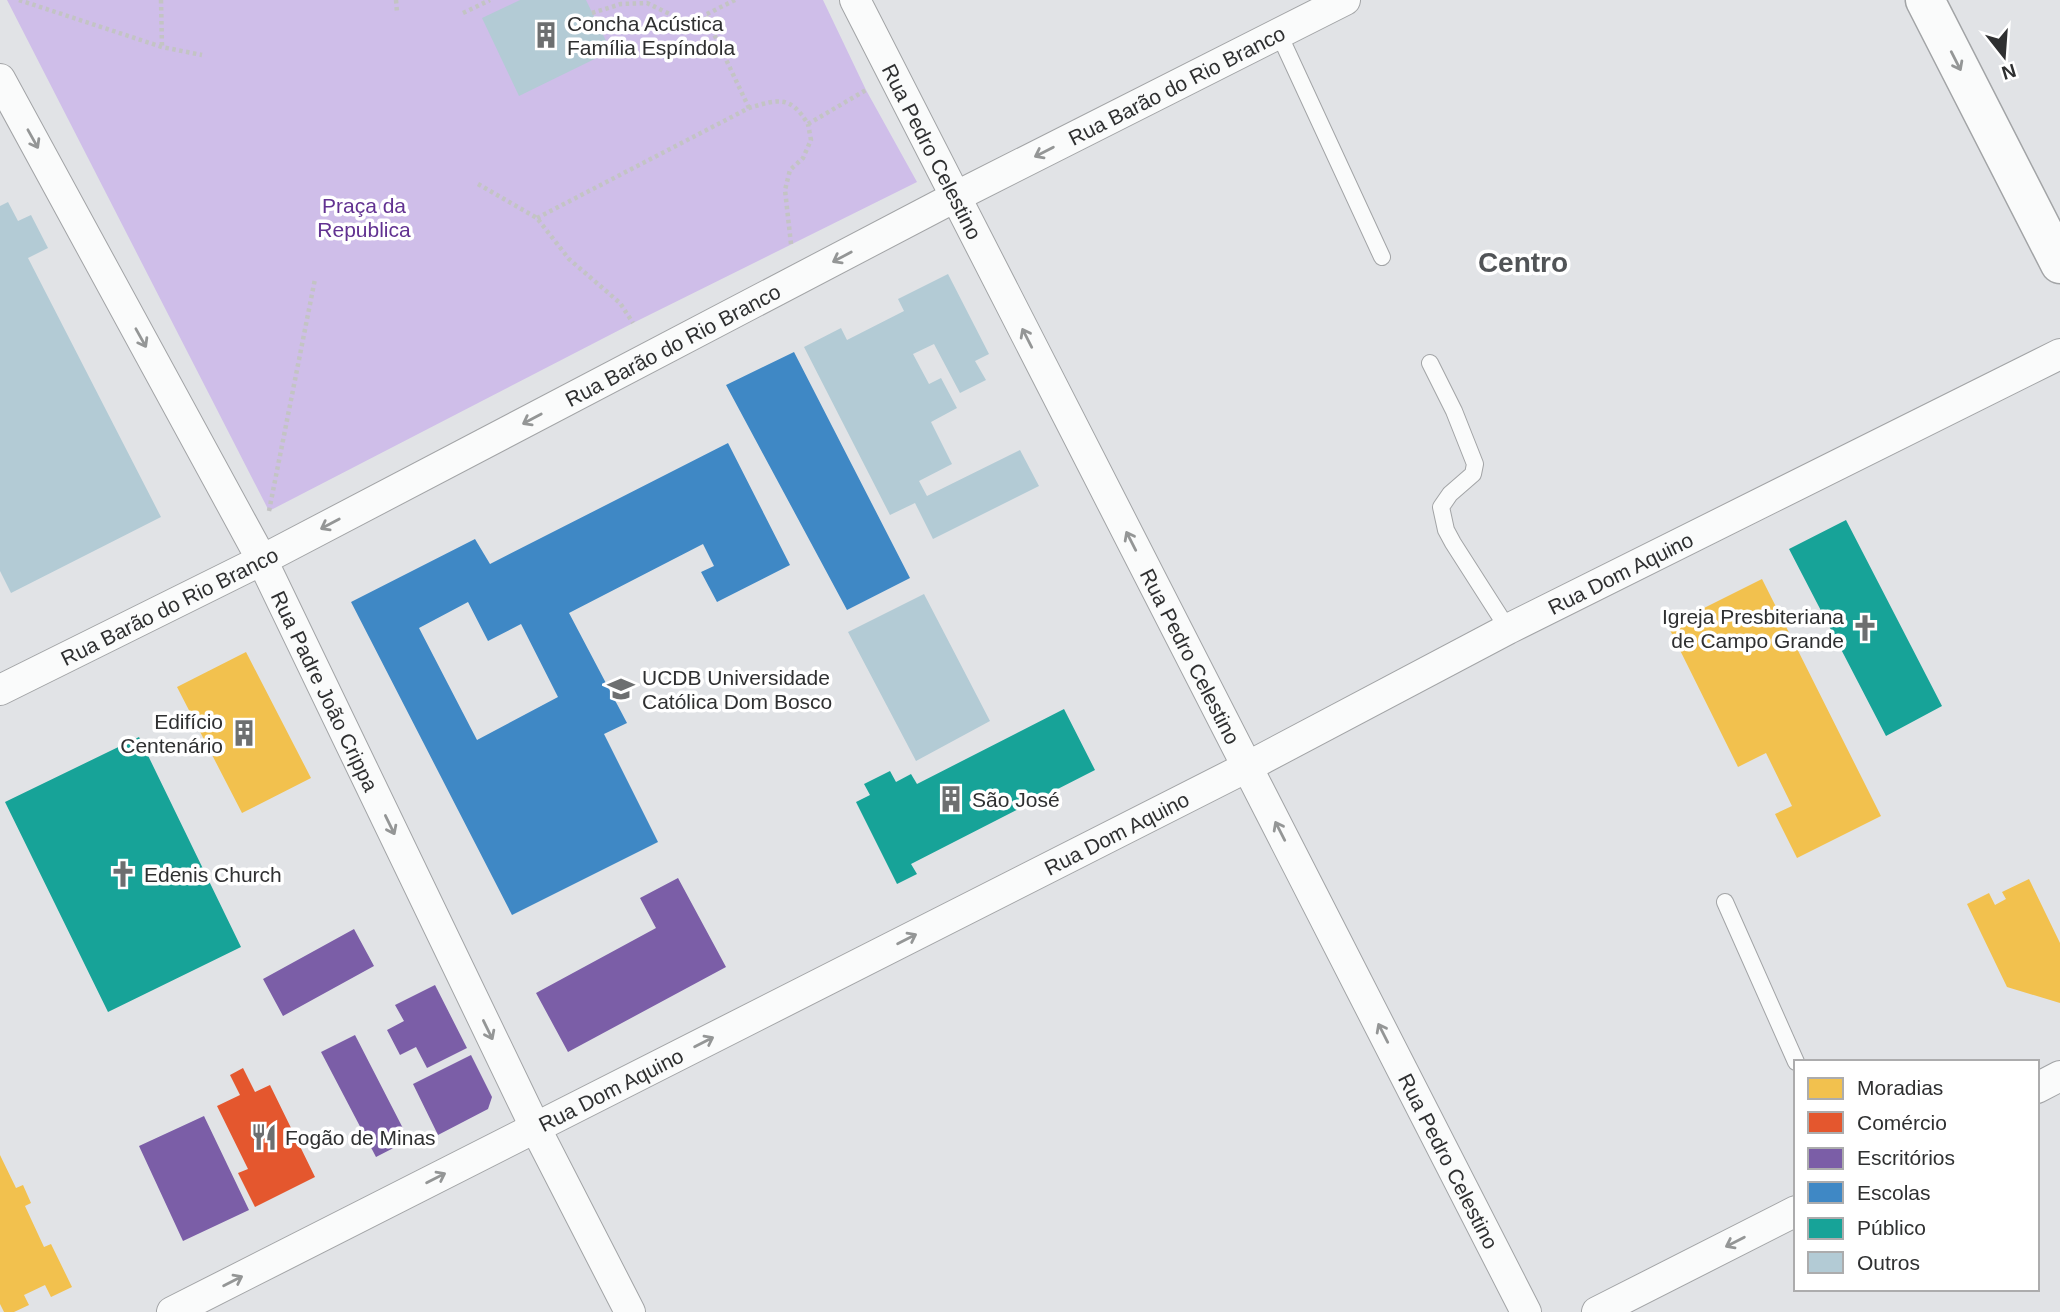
<svg xmlns="http://www.w3.org/2000/svg" width="2060" height="1312" font-family="Arial,sans-serif">
<rect width="100%" height="100%" fill="#e1e3e6"/>
<path fill="#cfbee9" d="M 7,0 L 823,0 L 866,90 L 917,182 L 633,323 L 269,511 Z"/>
<path fill="#f2c14e" d="M 1762,579 L 1881,816 L 1797,858 L 1775,814 L 1792,806 L 1766,753 L 1738,767 L 1668,626 Z
M 246,652 L 311,778 L 242,813 L 177,687 Z
M 2029,879 L 2060,943 L 2060,1003 L 2007,987 L 1967,904 L 1989,893 L 1995,905 L 2006,899 L 2002,892 Z
M 0,1155 L 16,1188 L 23,1185 L 31,1203 L 25,1206 L 44,1247 L 51,1244 L 72,1287 L 51,1297 L 45,1285 L 24,1295 L 29,1305 L 14,1312 L 4,1312 L 0,1304 Z"/>
<path fill="#e4572e" d="M 243,1068 L 255,1092 L 270,1085 L 315,1177 L 255,1207 L 238,1173 L 248,1169 L 217,1106 L 240,1095 L 230,1075 Z"/>
<path fill="#7b5ea7" d="M 678,878 L 726,967 L 568,1052 L 536,993 L 656,928 L 640,898 Z
M 354,929 L 374,966 L 283,1016 L 263,979 Z
M 435,985 L 467,1048 L 427,1068 L 416,1047 L 400,1055 L 387,1030 L 404,1021 L 395,1005 Z
M 355,1035 L 409,1140 L 376,1157 L 321,1052 Z
M 471,1055 L 492,1097 L 488,1109 L 438,1135 L 413,1084 Z
M 204,1116 L 249,1210 L 183,1241 L 139,1146 Z"/>
<path fill="#3f88c5" fill-rule="evenodd" d="M 794,352 L 910,578 L 847,610 L 726,385 Z
M 728,443 L 790,565 L 717,602 L 701,572 L 714,566 L 703,544 L 569,613 L 627,723 L 604,734 L 658,842 L 512,915 L 351,602 L 475,539 L 490,564 ZM 468,602 L 488,641 L 521,624 L 558,697 L 477,740 L 419,628 Z"/>
<path fill="#17a398" d="M 1846,520 L 1942,706 L 1886,736 L 1789,549 Z
M 1064,709 L 1095,770 L 911,864 L 917,874 L 897,884 L 856,802 L 870,795 L 864,784 L 890,771 L 896,782 L 911,774 L 917,784 Z
M 139,737 L 241,947 L 108,1012 L 5,802 Z"/>
<path fill="#b3cbd5" d="M 520,0 L 586,0 L 611,51 L 519,96 L 482,18 Z
M 8,202 L 18,221 L 31,215 L 48,248 L 28,258 L 161,517 L 11,593 L 0,571 L 0,206 Z
M 948,274 L 989,354 L 975,361 L 986,380 L 960,393 L 934,344 L 913,354 L 929,384 L 941,378 L 957,408 L 931,422 L 952,464 L 919,481 L 927,496 L 1020,450 L 1039,486 L 933,539 L 915,503 L 890,515 L 804,347 L 841,328 L 847,340 L 904,311 L 898,299 Z
M 924,594 L 990,721 L 916,761 L 848,632 Z"/>
<g fill="none" stroke-linecap="round" stroke-linejoin="round">
<defs>
<path id="lane" d="M 1279,34 L 1382,257
M 1430,363 L 1454,411 L 1475,464 L 1473,474 L 1450,494 L 1441,507 L 1446,530 L 1453,543 L 1508,629
M 1725,902 L 1796,1062"/>
<g id="street">
<path id="s1" d="M 855,0 L 1526,1312"/>
<path id="s2" d="M 0,79 L 262,560 L 535,1127 L 630,1312"/>
<path id="s3" d="M 0,690 L 262,560 L 955,197 L 1345,0"/>
<path d="M 2037,1088 L 2060,1076"/>
<path id="s4" d="M 172,1312 L 1247,767 L 1508,629 L 2060,354"/>
<path d="M 1597,1312 L 1796,1211"/>
</g>
<path id="secondary" d="M 1925,0 L 2060,264"/>
</defs>
<use href="#lane" stroke="#a2a4a6" stroke-width="18"/>
<use href="#street" stroke="#a2a4a6" stroke-width="32"/>
<use href="#secondary" stroke="#a2a4a6" stroke-width="41"/>
<path stroke="#c3c4c4" stroke-width="4.5" stroke-dasharray="3.5 3.5" stroke-linecap="butt" d="M 19,0 L 162,47 L 202,55
M 161,0 L 162,47
M 396,0 L 397,12
M 735,0 L 705,15 L 749,108
M 463,13 L 490,0
M 592,13 L 621,4 L 647,3 L 676,17
M 478,184 L 537,218 L 569,259 L 620,303 L 633,323
M 537,218 L 749,108 C 779,99 790,95 808,124 L 866,90
M 791,244 L 785,190 L 790,170 L 803,158 L 811,140 L 808,124
M 269,511 L 315,279"/>
<use href="#lane" stroke="#fafbfb" stroke-width="16"/>
<use href="#street" stroke="#fafbfb" stroke-width="30"/>
<use href="#secondary" stroke="#fafbfb" stroke-width="38"/>
</g>
<defs><path id="oneway-shaft" d="M-6 0H5M1.5-3L5.5 0L1.5 3" fill="none" stroke-width="1.6" stroke-linecap="round" stroke-linejoin="round" transform="scale(1.75)"/></defs>
<g stroke="#949696">
<use href="#oneway-shaft" transform="translate(1956 61) rotate(63)"/>
<use href="#oneway-shaft" transform="translate(33 139) rotate(61)"/>
<use href="#oneway-shaft" transform="translate(1044 152) rotate(153)"/>
<use href="#oneway-shaft" transform="translate(842 257) rotate(152)"/>
<use href="#oneway-shaft" transform="translate(141 338) rotate(61)"/>
<use href="#oneway-shaft" transform="translate(1027 338) rotate(-117)"/>
<use href="#oneway-shaft" transform="translate(532 419) rotate(152)"/>
<use href="#oneway-shaft" transform="translate(330 524) rotate(152)"/>
<use href="#oneway-shaft" transform="translate(1131 541) rotate(-117)"/>
<use href="#oneway-shaft" transform="translate(390 825) rotate(64)"/>
<use href="#oneway-shaft" transform="translate(1280 831) rotate(-117)"/>
<use href="#oneway-shaft" transform="translate(907 939) rotate(-27)"/>
<use href="#oneway-shaft" transform="translate(488 1030) rotate(64)"/>
<use href="#oneway-shaft" transform="translate(1383 1033) rotate(-117)"/>
<use href="#oneway-shaft" transform="translate(704 1042) rotate(-27)"/>
<use href="#oneway-shaft" transform="translate(436 1178) rotate(-27)"/>
<use href="#oneway-shaft" transform="translate(1735 1242) rotate(153)"/>
<use href="#oneway-shaft" transform="translate(233 1281) rotate(-27)"/>
</g>
<defs>
<symbol id="building-bare" viewBox="-9 -9 18 18"><path d="M-4-6H4V6H1V3H-1V6H-4ZM-2.5-4.3h1.7v1.8h-1.7ZM.8-4.3h1.7v1.8H.8ZM-2.5-1h1.7V.8h-1.7ZM.8-1h1.7V.8H.8Z" fill="#6d6f70" stroke="#fff" stroke-width="2.5" paint-order="stroke"/></symbol>
<symbol id="church-bare" viewBox="-9 -9 18 18"><path d="M-1.2-6h2.4v3.5h3.3v2.4h-3.3V6h-2.4V-.1h-3.3v-2.4h3.3Z" fill="#6d6f70" stroke="#fff" stroke-width="2.5" paint-order="stroke"/></symbol>
<symbol id="university-bare" viewBox="-9 -9 18 18"><path d="M0-5L7-2L0 1L-7-2ZM-4 1L0 2.5L4 1V4Q0 6-4 4Z" fill="#6d6f70" stroke="#fff" stroke-width="2.5" paint-order="stroke"/></symbol>
<symbol id="restaurant-bare" viewBox="-9 -9 18 18"><path d="M-5-6h1v4h1v-4h1v4h1v-4h1v5L-1.5 .5V6h-2V.5L-5-1ZM5-6V6H3V1.5H1.5Q1.5-4 5-6Z" fill="#6d6f70" stroke="#fff" stroke-width="2.5" paint-order="stroke"/></symbol>
</defs>
<g fill-rule="evenodd">
<use href="#building-bare" x="527" y="16" width="38" height="38"/>
<use href="#church-bare" x="1846" y="609" width="38" height="38"/>
<use href="#university-bare" x="602" y="670" width="38" height="38"/>
<use href="#building-bare" x="225" y="714" width="38" height="38"/>
<use href="#building-bare" x="932" y="780" width="38" height="38"/>
<use href="#church-bare" x="104" y="855" width="38" height="38"/>
<use href="#restaurant-bare" x="245" y="1118" width="38" height="38"/>
</g>
<g text-anchor="middle" dominant-baseline="central" stroke-width="7" stroke-linejoin="round" paint-order="stroke">
<g font-size="21" fill="#2f3031" stroke="#fff" text-anchor="start">
<text x="567" y="23">Concha Acústica<tspan x="567" dy="24">Família Espíndola</tspan></text>
<text x="1844" y="616" text-anchor="end">Igreja Presbiteriana<tspan x="1844" dy="24">de Campo Grande</tspan></text>
<text x="642" y="677">UCDB Universidade<tspan x="642" dy="24">Católica Dom Bosco</tspan></text>
<text x="223" y="721" text-anchor="end">Edifício<tspan x="223" dy="24">Centenário</tspan></text>
<text x="972" y="799">São José</text>
<text x="144" y="874">Edenis Church</text>
<text x="285" y="1137">Fogão de Minas</text>
</g>
<g font-size="21" fill="#2f3031" stroke="#fff">
<text stroke="none"><textPath href="#s3" startOffset="1323">Rua Barão do Rio Branco</textPath></text>
<text stroke="none"><textPath href="#s1" startOffset="170">Rua Pedro Celestino</textPath></text>
<text stroke="none"><textPath href="#s3" startOffset="756">Rua Barão do Rio Branco</textPath></text>
<text stroke="none"><textPath href="#s4" startOffset="1626">Rua Dom Aquino</textPath></text>
<text stroke="none"><textPath href="#s3" startOffset="189">Rua Barão do Rio Branco</textPath></text>
<text stroke="none"><textPath href="#s1" startOffset="737">Rua Pedro Celestino</textPath></text>
<text stroke="none"><textPath href="#s2" startOffset="693">Rua Padre João Crippa</textPath></text>
<text stroke="none"><textPath href="#s4" startOffset="1059">Rua Dom Aquino</textPath></text>
<text stroke="none"><textPath href="#s4" startOffset="492">Rua Dom Aquino</textPath></text>
<text stroke="none"><textPath href="#s1" startOffset="1304">Rua Pedro Celestino</textPath></text>
</g>
<g font-size="21" fill="#623291" stroke="#fff">
<text x="364" y="205">Praça da<tspan x="364" dy="24">Republica</tspan></text>
</g>
<g font-size="28" font-weight="bold" fill="#515457" stroke="#fff">
<text x="1523" y="262">Centro</text>
</g>
</g>
<rect x="1794" y="1060" width="245" height="231" fill="#ffffff" stroke="#acacad" stroke-width="2"/>
<rect x="1808" y="1078" width="35" height="21" fill="#f2c14e" stroke="#acacad" stroke-width="2"/>
<text x="1857" y="1095" font-size="21" fill="#2f3031">Moradias</text>
<rect x="1808" y="1112" width="35" height="21" fill="#e4572e" stroke="#acacad" stroke-width="2"/>
<text x="1857" y="1130" font-size="21" fill="#2f3031">Comércio</text>
<rect x="1808" y="1148" width="35" height="21" fill="#7b5ea7" stroke="#acacad" stroke-width="2"/>
<text x="1857" y="1165" font-size="21" fill="#2f3031">Escritórios</text>
<rect x="1808" y="1182" width="35" height="21" fill="#3f88c5" stroke="#acacad" stroke-width="2"/>
<text x="1857" y="1200" font-size="21" fill="#2f3031">Escolas</text>
<rect x="1808" y="1218" width="35" height="21" fill="#17a398" stroke="#acacad" stroke-width="2"/>
<text x="1857" y="1235" font-size="21" fill="#2f3031">Público</text>
<rect x="1808" y="1252" width="35" height="21" fill="#b3cbd5" stroke="#acacad" stroke-width="2"/>
<text x="1857" y="1270" font-size="21" fill="#2f3031">Outros</text>
<g transform="translate(2004 56) rotate(163)" stroke="#ffffff" stroke-width="5" paint-order="stroke">
<path d="M0-5L12 26L0 18L-12 26Z" fill="#2f3031"/>
<text y="-10" font-size="19" font-weight="bold" text-anchor="middle" fill="#2f3031">N</text>
</g>
</svg>
